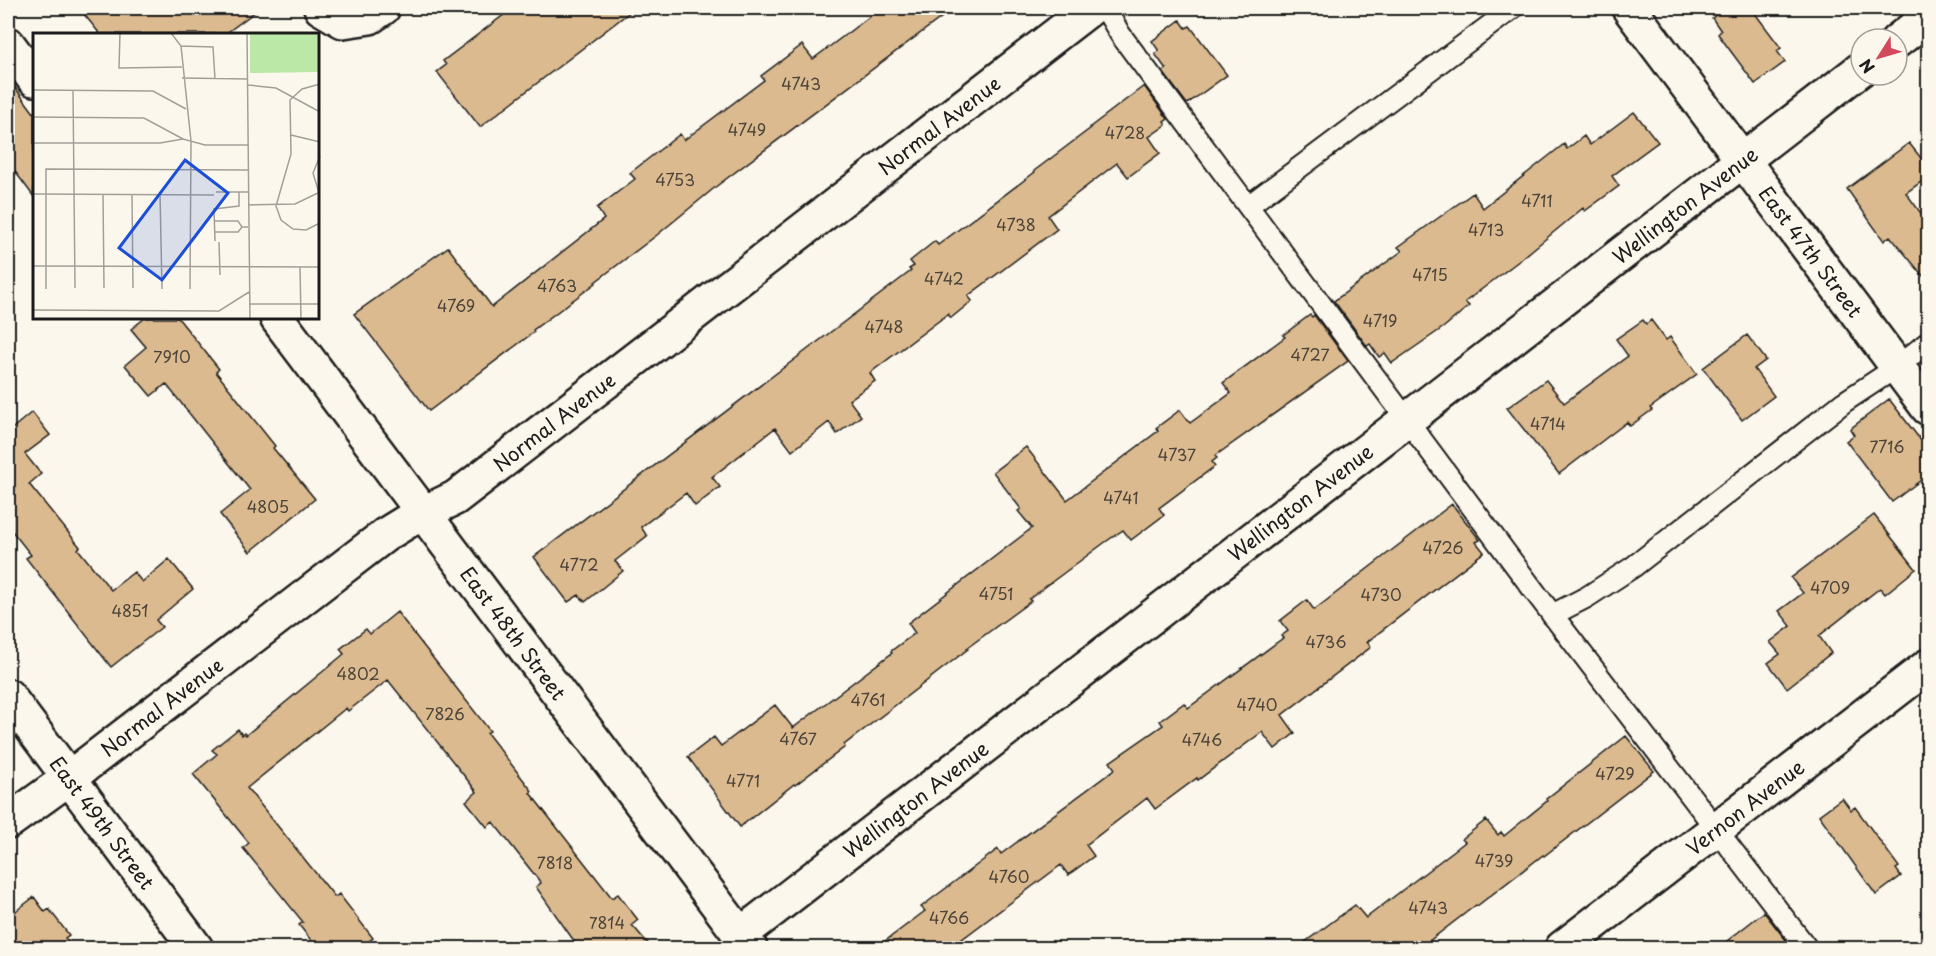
<svg xmlns="http://www.w3.org/2000/svg" width="1936" height="956" font-family="'Playpen Sans',sans-serif">
<rect width="100%" height="100%" fill="#fbf7ec"/>
<filter id="ink" filterUnits="userSpaceOnUse"><feTurbulence type="fractalNoise" baseFrequency=".0167" numOctaves="2"/><feDisplacementMap in="SourceGraphic" scale="12" xChannelSelector="R" yChannelSelector="G"/><feConvolveMatrix kernelMatrix="1 2 1 2 8 2 1 2 1" color-interpolation-filters="sRGB"/></filter>
<g filter="url(#ink)">
<path fill="#dcba8f" stroke="#1c1c1c" stroke-width="1.5" d="M 79,8 L 260,8 L 225,34 L 100,34 Z
M 513,8 L 635,8 L 480,127 L 437,72 L 446,65 L 443,61 Z
M 881,8 L 954,8 L 718,185 L 657,235 L 595,282 L 596,283 L 533,330 L 534,332 L 429,411 L 354,314 L 448,247 L 492,307 L 604,219 L 597,208 L 635,179 L 630,173 L 680,134 L 684,140 L 764,80 L 761,76 L 802,45 L 813,59 Z
M 1726,8 L 1751,8 L 1781,48 L 1777,51 L 1785,62 L 1755,84 L 1718,34 L 1721,31 L 1712,18 Z
M 1180,20 L 1186,28 L 1190,26 L 1227,75 L 1187,104 L 1163,72 L 1166,69 L 1155,54 L 1159,51 L 1152,41 Z
M 8,78 L 34,113 L 34,197 L 8,162 Z
M 1144,86 L 1168,119 L 1164,122 L 1166,125 L 1149,137 L 1160,153 L 1128,177 L 1117,163 L 1048,216 L 1057,229 L 968,296 L 972,301 L 951,318 L 948,314 L 870,373 L 875,381 L 849,400 L 861,416 L 837,434 L 829,422 L 792,451 L 775,428 L 712,477 L 720,487 L 695,506 L 686,493 L 641,527 L 647,536 L 615,561 L 623,571 L 585,602 L 579,595 L 568,602 L 534,557 L 911,271 L 909,269 L 914,266 L 910,261 L 935,241 L 938,245 L 1035,172 L 1034,171 L 1091,128 L 1090,127 Z
M 1634,112 L 1658,142 L 1612,176 L 1619,186 L 1585,211 L 1583,208 L 1520,260 L 1465,302 L 1469,306 L 1444,327 L 1392,363 L 1385,353 L 1379,357 L 1370,344 L 1367,346 L 1334,301 L 1402,251 L 1398,247 L 1473,193 L 1483,208 L 1564,144 L 1567,149 L 1584,136 L 1590,145 Z
M 1909,143 L 1929,168 L 1929,176 L 1906,193 L 1929,224 L 1929,283 L 1890,236 L 1884,241 L 1847,189 Z
M 1310,315 L 1312,317 L 1314,315 L 1348,361 L 1215,456 L 1217,458 L 1212,462 L 1215,466 L 1159,508 L 1164,515 L 1131,540 L 1123,530 L 1104,543 L 1029,599 L 1031,601 L 967,648 L 968,649 L 844,745 L 845,747 L 795,785 L 794,784 L 740,827 L 688,757 L 714,737 L 721,746 L 775,705 L 793,728 L 892,653 L 891,651 L 915,633 L 908,623 L 1032,528 L 1018,511 L 1021,509 L 993,472 L 1026,447 L 1067,500 L 1158,431 L 1156,428 L 1180,410 L 1190,423 L 1231,393 L 1223,383 L 1285,337 L 1283,335 Z
M 145,318 L 178,318 L 219,369 L 216,372 L 275,446 L 273,448 L 315,499 L 250,552 L 220,514 L 250,490 L 166,384 L 151,396 L 125,365 L 146,347 L 131,329 Z
M 1643,320 L 1646,324 L 1651,320 L 1666,340 L 1670,337 L 1697,374 L 1650,408 L 1652,410 L 1630,426 L 1627,422 L 1559,474 L 1507,408 L 1546,380 L 1564,403 L 1628,356 L 1616,339 Z
M 1747,335 L 1766,360 L 1754,369 L 1774,396 L 1742,420 L 1703,368 Z
M 1889,399 L 1929,451 L 1929,474 L 1892,502 L 1846,441 L 1854,435 L 1850,429 Z
M 32,412 L 50,435 L 25,454 L 41,474 L 29,484 L 80,547 L 78,549 L 111,590 L 134,572 L 142,582 L 169,559 L 193,589 L 156,620 L 162,627 L 111,667 L 26,558 L 31,555 L 8,526 L 8,432 Z
M 1452,504 L 1480,540 L 1476,542 L 1484,552 L 1367,642 L 1371,647 L 1282,715 L 1295,733 L 1275,749 L 1262,732 L 1198,780 L 1197,778 L 1155,809 L 1147,798 L 1086,845 L 1094,856 L 1068,875 L 1061,865 L 950,948 L 876,948 L 925,911 L 921,907 L 998,849 L 1001,854 L 1115,769 L 1110,762 L 1163,725 L 1160,721 L 1184,703 L 1188,708 L 1283,638 L 1281,636 L 1288,631 L 1280,621 L 1307,600 L 1314,610 Z
M 1874,515 L 1916,569 L 1885,594 L 1880,588 L 1819,636 L 1831,653 L 1787,688 L 1768,663 L 1780,654 L 1770,642 L 1791,626 L 1779,611 L 1803,593 L 1791,578 Z
M 397,612 L 490,731 L 487,733 L 532,791 L 530,793 L 612,898 L 618,894 L 638,920 L 632,925 L 652,948 L 579,948 L 536,887 L 541,883 L 493,822 L 487,827 L 466,801 L 477,792 L 388,680 L 348,711 L 346,708 L 247,788 L 335,897 L 339,894 L 373,938 L 359,948 L 317,948 L 299,925 L 303,922 L 243,848 L 249,843 L 193,774 L 217,754 L 212,750 L 238,729 L 242,735 L 244,733 L 246,735 L 344,654 L 340,649 L 366,629 L 370,634 Z
M 1626,736 L 1654,771 L 1544,856 L 1543,855 L 1477,906 L 1476,905 L 1420,948 L 1297,948 L 1355,905 L 1366,918 L 1465,842 L 1462,839 L 1486,820 L 1498,835 L 1501,832 L 1504,836 L 1547,801 L 1546,799 Z
M 1842,798 L 1851,810 L 1855,807 L 1899,867 L 1896,869 L 1901,876 L 1876,895 L 1819,815 Z
M 34,897 L 45,912 L 49,909 L 69,935 L 65,938 L 73,948 L 8,948 L 8,917 Z
M 1764,912 L 1792,948 L 1718,948 Z"/>
<g fill="none" stroke-linecap="round" stroke-linejoin="round">
<defs>
<path id="lane" d="M 1105,8 L 1120,34 L 1538,596 L 1807,948
M 1248,206 L 1513,8
M 1552,615 L 1587,597 L 1633,567 L 1844,402 L 1897,367 L 1928,342"/>
<g id="street">
<path d="M 321,8 L 343,21 L 370,17 L 383,8"/>
<path id="s1" d="M 1629,8 L 1928,408"/>
<path d="M 1897,41 L 1928,17"/>
<path d="M 8,44 L 34,79"/>
<path id="s2" d="M 277,318 L 750,948"/>
<path id="s3" d="M 8,696 L 196,948"/>
<path id="s4" d="M 8,822 L 69,778 L 385,535 L 411,519 L 455,498 L 1091,8"/>
<path id="s5" d="M 740,935 L 1861,69"/>
<path id="s6" d="M 1562,948 L 1928,666"/>
</g>
</defs>
<use href="#lane" stroke="#1c1c1c" stroke-width="24"/>
<use href="#street" stroke="#1c1c1c" stroke-width="38"/>
<use href="#lane" stroke="#fbf7ec" stroke-width="20"/>
<use href="#street" stroke="#fbf7ec" stroke-width="33"/>
</g>
</g>
<g text-anchor="middle" dominant-baseline="central" stroke-width="4.5" stroke-linejoin="round" paint-order="stroke">
<g font-size="16" fill="#4c4439">
<text x="801" y="83">4743</text>
<text x="747" y="129">4749</text>
<text x="1125" y="132">4728</text>
<text x="675" y="179">4753</text>
<text x="1537" y="200">4711</text>
<text x="1016" y="224">4738</text>
<text x="1486" y="229">4713</text>
<text x="1430" y="274">4715</text>
<text x="944" y="278">4742</text>
<text x="557" y="285">4763</text>
<text x="456" y="305">4769</text>
<text x="1380" y="320">4719</text>
<text x="884" y="326">4748</text>
<text x="1310" y="354">4727</text>
<text x="172" y="356">7910</text>
<text x="1548" y="423">4714</text>
<text x="1887" y="446">7716</text>
<text x="1177" y="454">4737</text>
<text x="1121" y="497">4741</text>
<text x="268" y="506">4805</text>
<text x="1443" y="547">4726</text>
<text x="579" y="564">4772</text>
<text x="1830" y="587">4709</text>
<text x="996" y="593">4751</text>
<text x="1381" y="594">4730</text>
<text x="130" y="610">4851</text>
<text x="1326" y="641">4736</text>
<text x="358" y="673">4802</text>
<text x="868" y="699">4761</text>
<text x="1257" y="704">4740</text>
<text x="445" y="713">7826</text>
<text x="798" y="738">4767</text>
<text x="1202" y="739">4746</text>
<text x="1615" y="773">4729</text>
<text x="743" y="780">4771</text>
<text x="1494" y="860">4739</text>
<text x="555" y="862">7818</text>
<text x="1009" y="876">4760</text>
<text x="1428" y="907">4743</text>
<text x="949" y="917">4766</text>
<text x="607" y="922">7814</text>
</g>
<g font-size="20" fill="#1c1c1c" stroke="#fbf7ec">
<text stroke="none"><textPath href="#s4" startOffset="1164">Normal Avenue</textPath></text>
<text stroke="none"><textPath href="#s5" startOffset="1194">Wellington Avenue</textPath></text>
<text stroke="none"><textPath href="#s1" startOffset="304">East 47th Street</textPath></text>
<text stroke="none"><textPath href="#s4" startOffset="678">Normal Avenue</textPath></text>
<text stroke="none"><textPath href="#s5" startOffset="708">Wellington Avenue</textPath></text>
<text stroke="none"><textPath href="#s2" startOffset="394">East 48th Street</textPath></text>
<text stroke="none"><textPath href="#s4" startOffset="192">Normal Avenue</textPath></text>
<text stroke="none"><textPath href="#s5" startOffset="222">Wellington Avenue</textPath></text>
<text stroke="none"><textPath href="#s6" startOffset="231">Vernon Avenue</textPath></text>
<text stroke="none"><textPath href="#s3" startOffset="158">East 49th Street</textPath></text>
</g>
</g>
<g transform="translate(33 33)">
<rect width="286" height="286" fill="#fbf7ec"/>
<path d="M 217,0 L 286,0 L 286,39 L 217,40 Z" fill="#bbe8a6"/>
<path fill="none" stroke="#a29f99" stroke-width="1.5" d="M 87,0 L 86,35 L 149,34M 138,0 L 148,13 L 158,108 L 157,256M 214,0 L 217,286M 148,13 L 180,14 L 182,46M 149,45 L 215,46M 287,51 L 269,56 L 257,67 L 258,121 L 243,173 L 248,187 L 260,196 L 273,197 L 287,190M 215,52 L 243,55 L 287,79M 0,57 L 120,58 L 153,76M 40,57 L 42,255M 0,84 L 111,85 L 150,106M 258,102 L 287,109M 0,110 L 127,110 L 150,106 L 172,112 L 215,112M 183,159 L 215,159M 286,160 L 280,140 L 287,123M 0,161 L 181,162M 70,161 L 71,255M 99,161 L 100,255M 127,161 L 129,256M 215,172 L 262,171 L 287,159M 182,188 L 205,188 L 209,194 L 215,194M 182,199 L 205,199 L 209,194M 182,208 L 181,176 L 206,173 L 206,159M 186,209 L 187,242M 0,233 L 287,234M 267,234 L 268,286M 13,256 L 13,136 L 215,137M 216,271 L 287,271M 0,277 L 186,278 L 216,259"/>
<path fill="#1d4ed8" fill-opacity="0.15" stroke="#1d4ed8" stroke-width="3" d="M 152,127 L 195,160 L 129,247 L 86,215 Z"/>
<rect width="286" height="286" fill="none" stroke="#1c1c1c" stroke-width="3"/>
</g>
<rect width="1936" height="956" fill="none" stroke="#fbf7ec" stroke-width="30"/>
<rect x="15" y="15" width="1906" height="926" fill="none" stroke="#1c1c1c" stroke-width="2" filter="url(#ink)"/>
<g transform="translate(1879 57) rotate(233)"><circle r="28" fill="#fbf7ec" stroke="#a29f99" stroke-width="1.5"/>
<path d="M0-4.5L10 22L0 15L-10 22Z" fill="#d1495b"/>
<text y="-9" font-size="16" font-weight="bold" text-anchor="middle" fill="#1c1c1c">N</text>
</g>
</svg>
